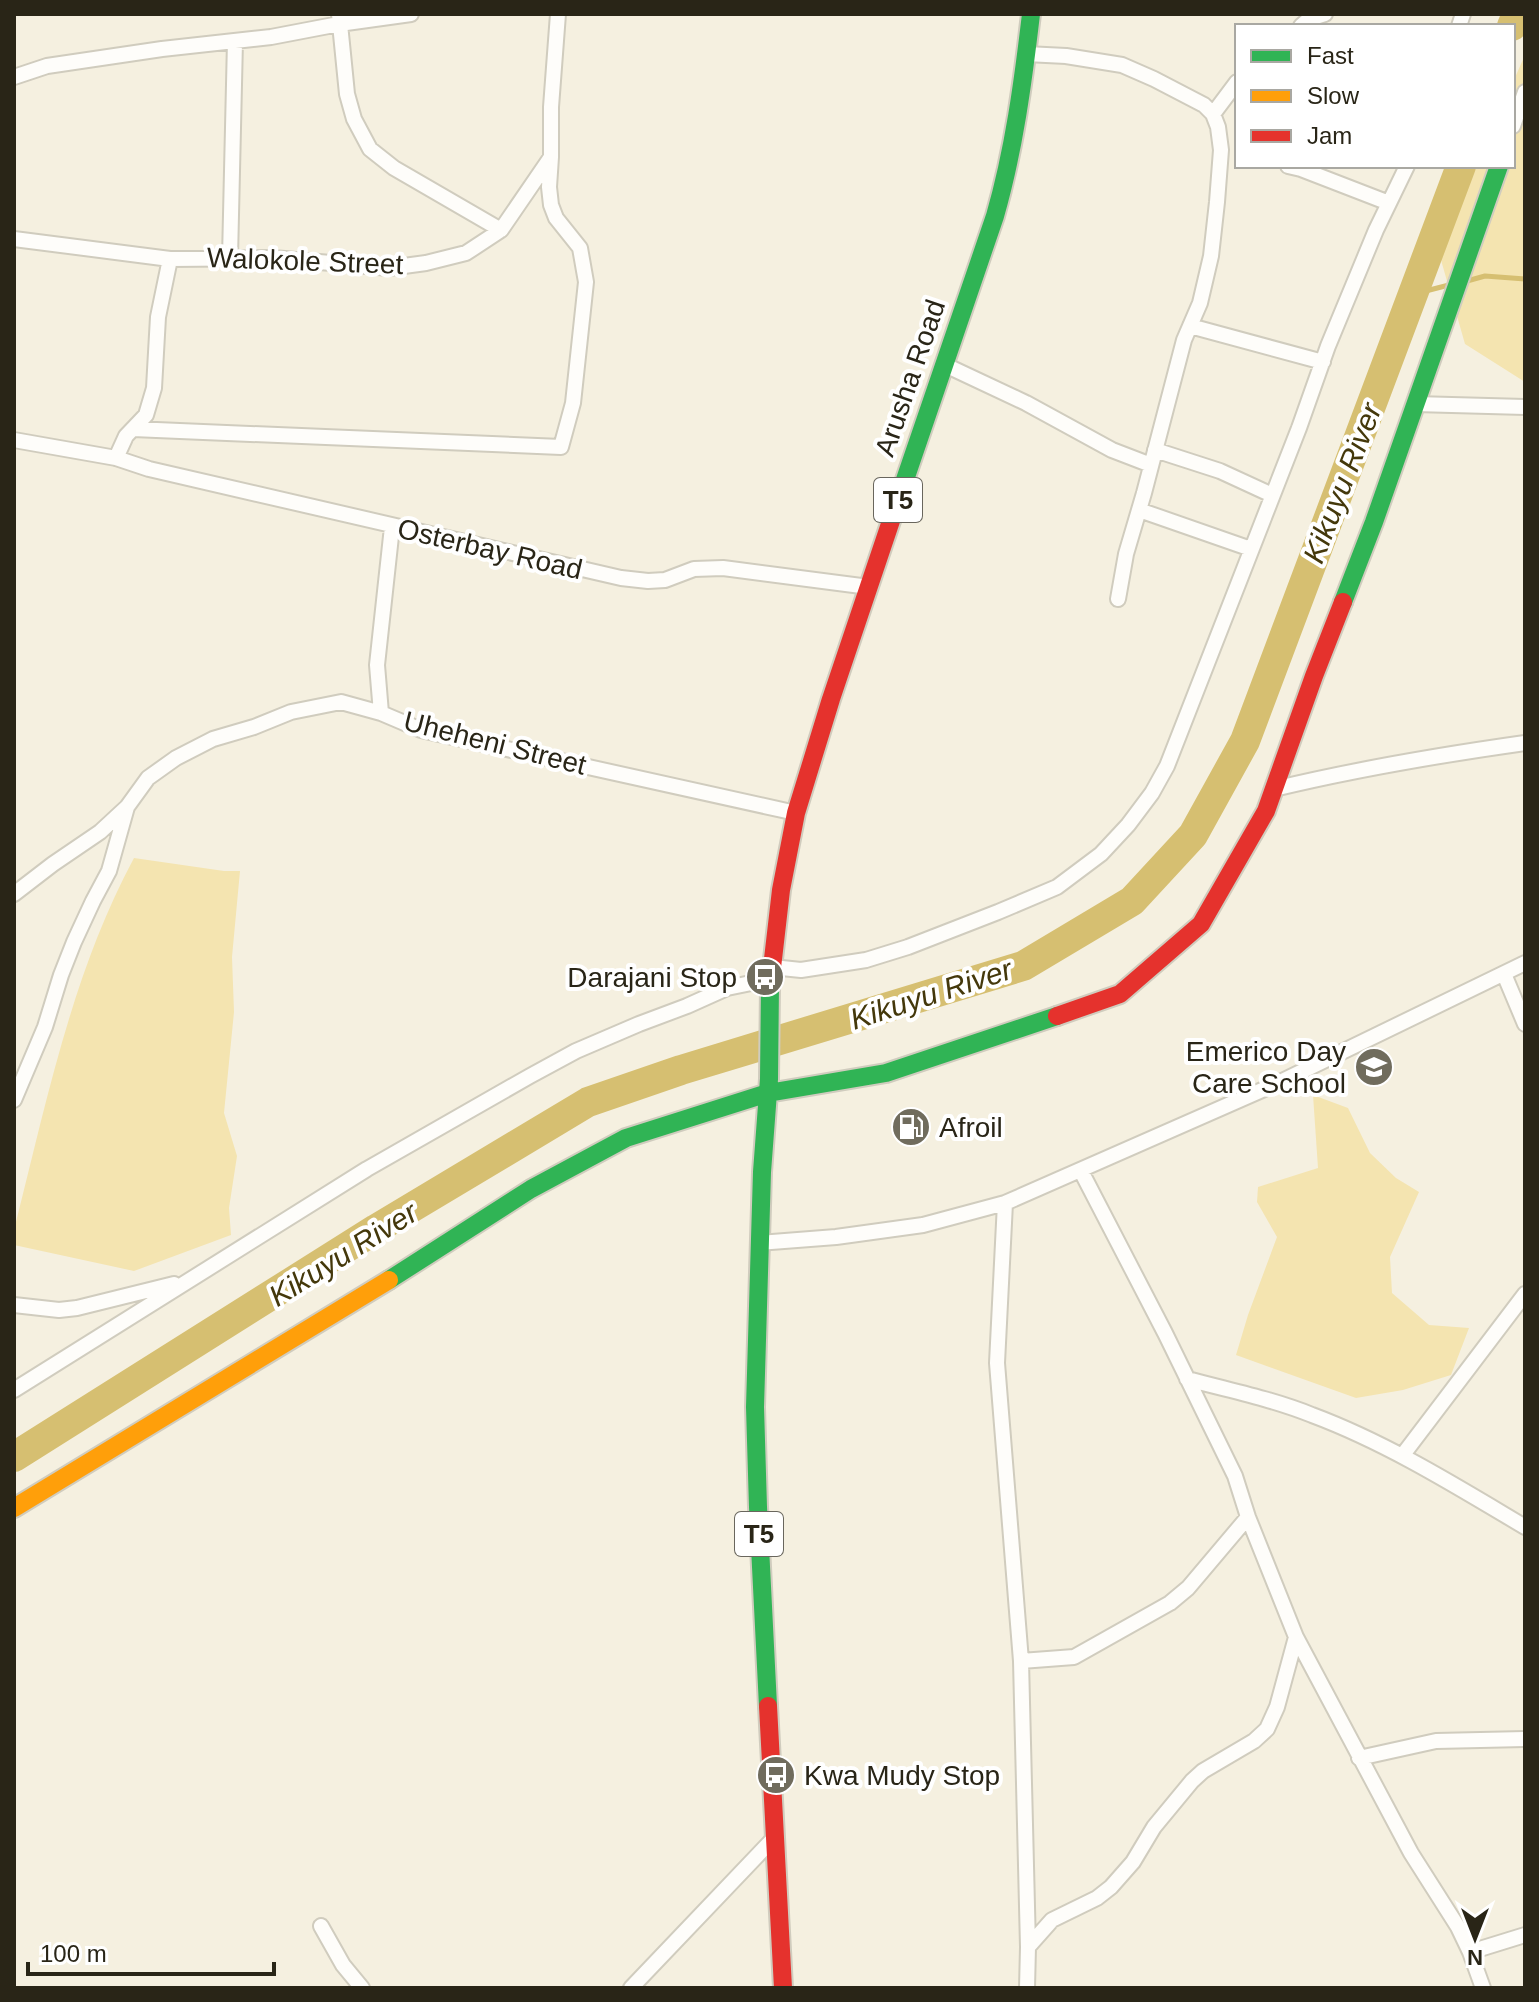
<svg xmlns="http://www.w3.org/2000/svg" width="1539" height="2002" font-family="Arial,sans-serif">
<rect width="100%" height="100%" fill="#f5f0e0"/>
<path fill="#f4e4b0" d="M 1525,55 L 1525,382 L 1465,344 L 1439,253 L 1477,166 L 1513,166 L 1513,82 Z
M 134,858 L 224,871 L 240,871 L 232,957 L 234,1012 L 224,1113 L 237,1156 L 229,1208 L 231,1235 L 134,1271 L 14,1245 L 14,1230 C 46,1104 72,973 134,858 Z
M 1313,1095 L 1348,1108 L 1370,1153 L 1396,1178 L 1419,1192 L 1390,1257 L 1392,1293 L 1429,1325 L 1469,1328 L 1451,1375 L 1403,1390 L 1356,1398 L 1236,1355 L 1248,1315 L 1277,1237 L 1257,1202 L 1258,1187 L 1318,1168 Z"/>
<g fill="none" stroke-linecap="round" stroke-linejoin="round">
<path stroke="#d6bf71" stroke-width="5" d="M 1467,281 L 1485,276 L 1525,279
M 1414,294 L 1449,285"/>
<path stroke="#d6bf71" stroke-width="30" d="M 1512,26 L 1517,14
M 14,1457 L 376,1229 L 588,1102 L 681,1070 L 1023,966 L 1132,901 L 1193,835 L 1245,741 L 1461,166"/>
<defs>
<path id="street" d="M 339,14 L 347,94 L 354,119 L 370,149 L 394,168 L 501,230
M 1301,26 L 1309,19 L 1325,14
M 1459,26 L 1463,14
M 1026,54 L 1066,56 L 1122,65 L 1154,79 L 1204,105 L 1213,114 L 1218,127 L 1221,150 L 1217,202 L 1211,256 L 1200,303 L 1184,340 L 1144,493 L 1126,554 L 1118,599
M 14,77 L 47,66 L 162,49 L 271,37 L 339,24 L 411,14
M 1213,114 L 1237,82
M 1513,126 L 1525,92
M 1288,166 L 1301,169 L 1389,203
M 14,239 L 170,259 L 273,258 L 389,268 L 426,263 L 466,253 L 501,230 L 551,157 L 551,107 L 558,14
M 230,258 L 235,41
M 1190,326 L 1323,362
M 943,364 L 1026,403 L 1112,450 L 1151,465
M 1415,404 L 1525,407
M 133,429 L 561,447 L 573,403 L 586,282 L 580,248 L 556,218 L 551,205 L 549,187 L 551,157
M 14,440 L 116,458 L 149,469 L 621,578 L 648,581 L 665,580 L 694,569 L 723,568 L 869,587
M 1155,450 L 1220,471 L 1272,495
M 116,458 L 126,436 L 146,415 L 154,388 L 158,317 L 170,259
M 1139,510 L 1251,549
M 381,713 L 377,665 L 392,527
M 1274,789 C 1357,769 1440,755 1525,743
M 14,894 L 53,864 L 100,832 L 127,807 L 148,778 L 176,758 L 213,739 L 254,727 L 291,712 L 341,702 L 381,713 L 421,730 L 796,813
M 772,967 L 801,970 L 866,960 L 908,947 L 998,912 L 1057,887 L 1101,854 L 1128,825 L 1152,793 L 1167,766 L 1299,428 L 1328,346 L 1376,230 L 1407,166
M 1504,974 L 1525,1024
M 14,1100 L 45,1027 L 61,975 L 74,942 L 93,901 L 109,871 L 127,807
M 1081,1171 L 1165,1333 L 1235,1476 L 1248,1517 L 1296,1637 L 1411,1853 L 1458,1927 L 1470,1952 L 1483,1988
M 1005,1203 L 997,1363 L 1021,1661 L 1028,1947 L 1027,1988
M 760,1243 L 836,1237 L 923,1225 L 1005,1203 L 1278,1083 L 1525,963
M 14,1305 L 59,1310 L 77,1308 L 174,1284
M 1187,1379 C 1229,1390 1272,1399 1312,1415 C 1387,1443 1456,1486 1525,1527
M 14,1390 L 367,1169 L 530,1076 L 576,1051 L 639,1024 L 687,1006 L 727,988 L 770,979
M 1402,1456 L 1525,1294
M 1021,1661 L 1074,1657 L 1170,1603 L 1188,1588 L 1248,1517
M 1359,1758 L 1436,1741 L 1525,1739
M 321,1926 L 343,1965 L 362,1988
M 1028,1947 L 1052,1920 L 1097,1898 L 1111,1887 L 1133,1862 L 1154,1827 L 1192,1781 L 1203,1771 L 1254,1741 L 1267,1729 L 1277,1707 L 1296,1637
M 1470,1952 L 1525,1935
M 631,1988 L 774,1838"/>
<path id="fast" d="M 895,509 L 995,216 C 1014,150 1023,82 1031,14
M 1343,602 L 1374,522 L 1499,166
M 389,1280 L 531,1189 L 626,1138 L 768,1093 L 886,1073 L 1057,1016
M 768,1706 L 758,1507 L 755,1407 L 762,1172 L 769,1079 L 770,985"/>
<path id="slow" d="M 14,1508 L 389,1280"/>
<path id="jam" d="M 770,985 L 781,890 L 796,813 L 831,699 L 895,509
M 1057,1016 L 1120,994 L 1201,924 L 1266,811 L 1314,676 L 1343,602
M 768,1706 L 783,1988"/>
</defs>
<use href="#street" stroke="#d0ccbe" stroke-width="18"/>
<use href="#fast" stroke="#d0ccbe" stroke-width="22"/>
<use href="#slow" stroke="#d0ccbe" stroke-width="22"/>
<use href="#jam" stroke="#d0ccbe" stroke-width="22"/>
<use href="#street" stroke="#fefdfa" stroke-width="14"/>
<use href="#fast" stroke="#30b455" stroke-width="18"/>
<use href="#slow" stroke="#ff9f0a" stroke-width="18"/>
<use href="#jam" stroke="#e5322d" stroke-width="18"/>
</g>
<defs>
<symbol id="bus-disc" viewBox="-11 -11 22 22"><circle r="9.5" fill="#706c5d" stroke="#fff"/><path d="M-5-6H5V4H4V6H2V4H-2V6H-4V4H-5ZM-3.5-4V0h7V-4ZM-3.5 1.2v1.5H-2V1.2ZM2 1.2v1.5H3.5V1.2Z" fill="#fff"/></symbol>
<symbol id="school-disc" viewBox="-11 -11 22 22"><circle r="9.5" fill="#706c5d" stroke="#fff"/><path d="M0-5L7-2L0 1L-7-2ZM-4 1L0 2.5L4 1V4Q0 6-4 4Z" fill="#fff"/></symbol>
<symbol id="fuel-disc" viewBox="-11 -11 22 22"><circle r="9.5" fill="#706c5d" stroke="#fff"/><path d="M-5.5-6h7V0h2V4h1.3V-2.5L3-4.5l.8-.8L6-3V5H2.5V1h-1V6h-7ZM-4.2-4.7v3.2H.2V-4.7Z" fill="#fff"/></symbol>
</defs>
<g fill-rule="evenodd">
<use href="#bus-disc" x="743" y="955" width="44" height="44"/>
<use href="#school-disc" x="1352" y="1045" width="44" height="44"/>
<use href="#fuel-disc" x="889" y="1105" width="44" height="44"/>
<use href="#bus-disc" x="754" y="1753" width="44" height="44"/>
</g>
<g text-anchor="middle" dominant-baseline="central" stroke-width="8" stroke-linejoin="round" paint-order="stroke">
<g fill="#fff" stroke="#69665d" stroke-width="2">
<rect x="874" y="478" width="48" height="44" rx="6"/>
<rect x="735" y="1512" width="48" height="44" rx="6"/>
</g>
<g font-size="26" font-weight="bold" fill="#292517">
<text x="898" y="500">T5</text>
<text x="759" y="1534">T5</text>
</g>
<g font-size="28" fill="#292517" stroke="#fff">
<text transform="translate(305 261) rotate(2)">Walokole Street</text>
<text transform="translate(910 378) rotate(-71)">Arusha Road</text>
<text transform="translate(490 549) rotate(13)">Osterbay Road</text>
<text transform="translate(495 743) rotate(14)">Uheheni Street</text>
</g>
<g font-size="28" fill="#292517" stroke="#fff" text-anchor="end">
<text x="737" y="977">Darajani Stop</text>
<text x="1346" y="1051">Emerico Day<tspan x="1346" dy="32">Care School</tspan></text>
<text x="939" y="1127" text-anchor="start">Afroil</text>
<text x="804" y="1775" text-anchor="start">Kwa Mudy Stop</text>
</g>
<g font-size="30" font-style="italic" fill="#44380b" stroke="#fff">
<text transform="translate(1342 483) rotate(-69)">Kikuyu River</text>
<text transform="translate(931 994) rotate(-18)">Kikuyu River</text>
<text transform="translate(343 1254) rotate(-32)">Kikuyu River</text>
</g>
</g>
<rect width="1539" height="2002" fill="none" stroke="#292517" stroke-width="32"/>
<rect x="1235" y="24" width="280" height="144" fill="#ffffff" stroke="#a9a8a2" stroke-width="2"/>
<rect x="1251" y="50" width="40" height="12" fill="#30b455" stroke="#a9a8a2" stroke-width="2"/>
<text x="1307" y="64" font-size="24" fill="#292517">Fast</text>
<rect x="1251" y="90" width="40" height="12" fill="#ff9f0a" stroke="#a9a8a2" stroke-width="2"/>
<text x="1307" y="104" font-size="24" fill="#292517">Slow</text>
<rect x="1251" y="130" width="40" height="12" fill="#e5322d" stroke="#a9a8a2" stroke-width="2"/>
<text x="1307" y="144" font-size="24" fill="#292517">Jam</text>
<g transform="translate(1475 1938) rotate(180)" stroke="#ffffff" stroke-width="6" paint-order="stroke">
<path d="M0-6L14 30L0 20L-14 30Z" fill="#292517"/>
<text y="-12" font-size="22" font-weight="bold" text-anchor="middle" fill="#292517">N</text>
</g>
<path d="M28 1962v12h246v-12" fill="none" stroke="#292517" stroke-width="4"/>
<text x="40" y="1962" font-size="24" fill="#292517" stroke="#ffffff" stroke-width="6" paint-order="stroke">100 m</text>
</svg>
